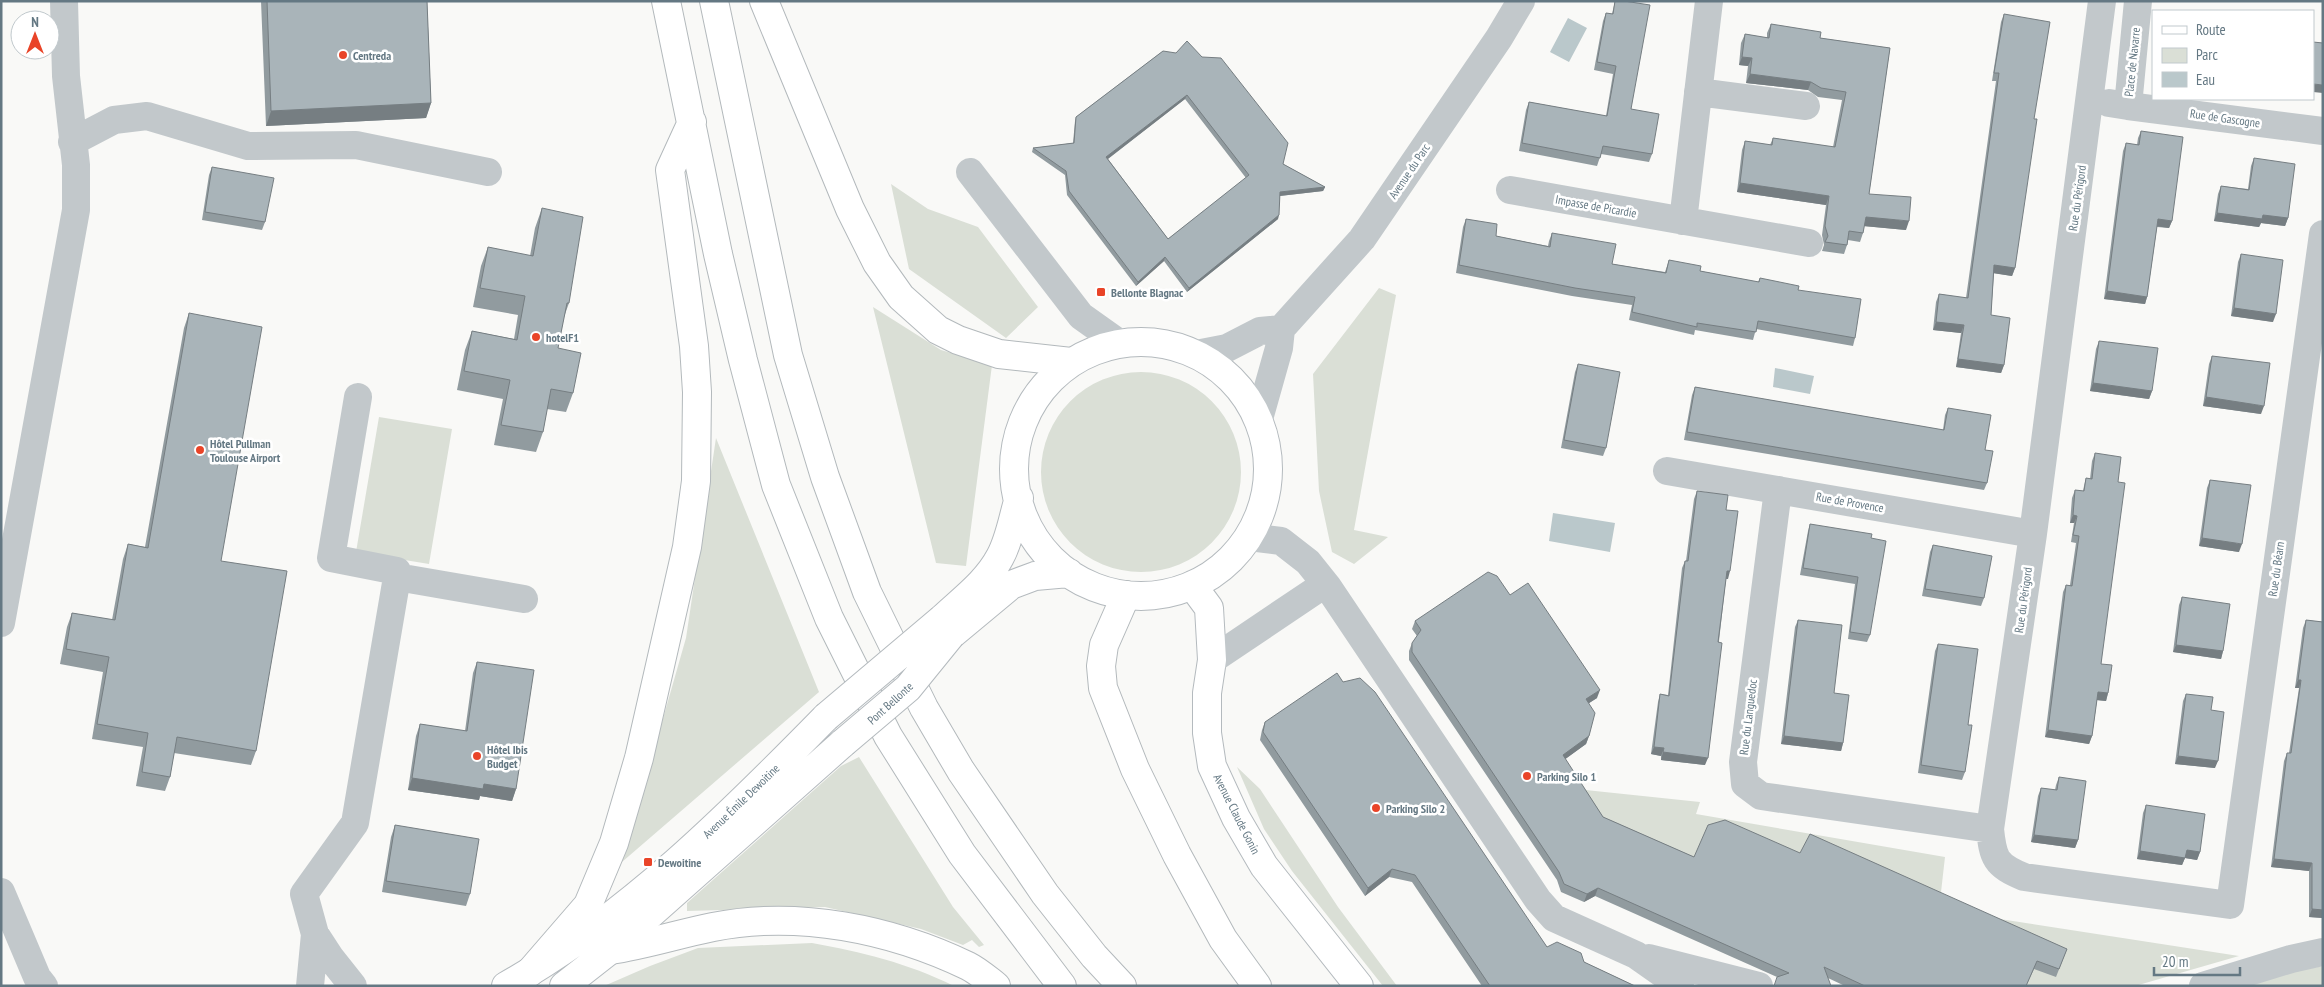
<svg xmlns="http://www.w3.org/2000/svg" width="2324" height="987" font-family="'PT Sans Narrow',sans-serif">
<rect width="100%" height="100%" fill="#f9f9f7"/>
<path fill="#dadfd6" d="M 891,184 L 928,209 L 978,227 L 1038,307 L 1006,338 L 909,269 Z
M 1379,288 L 1396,295 L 1354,530 L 1388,537 L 1354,564 L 1332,552 L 1319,491 L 1313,374 Z
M 873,307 L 941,350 L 992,365 L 966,566 L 936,563 Z
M1041 472a100 100 0 1 1 200 0a100 100 0 1 1-200 0Z
M 379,417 L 452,429 L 429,564 L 356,552 Z
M 716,438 L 819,692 L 622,862 L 686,638 Z
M 859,757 L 953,907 L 984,945 L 979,947 L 972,940 L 963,945 L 921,929 L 825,907 L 687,911 L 687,903 L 841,766 Z
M 1237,767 L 1260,789 L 1338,907 L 1397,986 L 1383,986 L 1292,871 L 1264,829 Z
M 1576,789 L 1700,802 L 1696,814 L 1945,857 L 1940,901 L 1797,861 L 1691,865 L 1600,825 Z
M 1967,914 L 2239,956 L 2135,986 L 2026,986 L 2043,947 Z
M 812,943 C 861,952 908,963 954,986 L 604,986 L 650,966 L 698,948 Z
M 2323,966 L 2323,986 L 2246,986 L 2296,971 Z"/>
<path fill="#bac8cb" d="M 1568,18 L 1587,28 L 1569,62 L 1550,52 Z
M 1775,368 L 1814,376 L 1810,394 L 1773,387 Z
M 1553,513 L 1615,523 L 1610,552 L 1549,541 Z"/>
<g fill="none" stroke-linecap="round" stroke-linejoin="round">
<defs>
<path id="major" d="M1014 469a127 127 0 1 1 254 0a127 127 0 1 1-254 0Z
M 1192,585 L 1209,608 L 1212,660 L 1207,693 L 1207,733 L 1212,766 L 1236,818 L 1264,866 L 1359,986
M 942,619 C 962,600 987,582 1000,557 C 1010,539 1013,517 1019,498
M 951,635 L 1011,585 L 1035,576 L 1069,573
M 506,986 C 628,917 729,816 826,717
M 564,986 L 610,950 L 843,743"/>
<path id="highway" d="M 666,1 L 718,254 L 743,360 L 776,485 L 829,618 L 888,736 L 962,854 L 1062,986
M 714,1 L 788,355 L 825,477 L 867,592 L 924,708 L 961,771 L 1045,894 L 1094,956 L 1122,986
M 764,1 L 850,209 L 877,263 L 901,297 L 938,330 L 958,340 L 999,354 L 1071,362
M 1126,595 L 1104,645 L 1101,666 L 1103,688 L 1135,769 L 1177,855 L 1223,939 L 1257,986
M 610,950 C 645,945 678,934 713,927 C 798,910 891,929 968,966 C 978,971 987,979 996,986
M 530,972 L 588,905 L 614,843 L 639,758 L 687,547 L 696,481 L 697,392 L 694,346 L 670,170 L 692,122"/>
</defs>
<use href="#major" stroke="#b4babe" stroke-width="30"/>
<use href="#highway" stroke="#b3b9bc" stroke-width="30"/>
<path stroke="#c2c8cb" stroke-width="28" d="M 2102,1 L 2033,534 L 1990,829 C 1993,858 1995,865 2024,877 L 2230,905 L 2323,234
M 1698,92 L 1806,106
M 2109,103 L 2128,106 L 2138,1
M 2128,106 L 2323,131
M 72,142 L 114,120 L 147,116 L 248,146 L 356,145 L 488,172
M 970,172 L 1081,316 L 1119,343
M 1510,190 L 1809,243
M 1683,221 L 1709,1
M 1196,354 L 1227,348 L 1260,331 L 1281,329
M 358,397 L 331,558 L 397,571 L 397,577
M 1259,419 L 1279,348 L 1281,329 L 1362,239 L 1499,38 L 1521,1
M 1667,471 L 2033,534
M 1778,490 L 1743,762 L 1745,784 L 1761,796 L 1990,829
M 1249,537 L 1281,541 L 1308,562 L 1328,587 L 1538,900 L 1554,918 L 1636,955 L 1680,986
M 1,623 L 76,210 L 76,165 L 66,76 L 64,1
M 1212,660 L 1325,584
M 1,892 L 37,977 L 44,986
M 1649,958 L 1759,986
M 310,986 L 315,934
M 353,986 L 330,957 L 315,934 L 304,894 L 355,823 L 397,577 L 524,599
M 2203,986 L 2291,959 L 2323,952"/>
<use href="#major" stroke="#fff" stroke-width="28"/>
<use href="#highway" stroke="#fff" stroke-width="28"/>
<defs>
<path id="major-bridge" d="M 826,717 L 942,619
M 843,743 L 908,688 L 951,635"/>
</defs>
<use href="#major-bridge" stroke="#b4babe" stroke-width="30" stroke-linecap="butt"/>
<use href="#major-bridge" stroke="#fff" stroke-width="28"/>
</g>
<path fill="#919b9f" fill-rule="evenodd" d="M 261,1 L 427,1 L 431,103 L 426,118 L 266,126 Z
M 1615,1 L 1631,109 L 1652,154 L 1649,162 L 1601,154 L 1597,166 L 1519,151 L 1526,110 L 1529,102 L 1606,116 L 1613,74 L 1594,70 L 1603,21 L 1606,13 L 1612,14 Z
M 2004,14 L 2034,119 L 2015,268 L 2012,276 L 1994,273 L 1991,315 L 2004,365 L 2001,373 L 1956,367 L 1961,333 L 1933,330 L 1936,302 L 1939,294 L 1966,298 L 1996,81 L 1992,81 L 2001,22 Z
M 1771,24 L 1820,38 L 1890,48 L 1869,194 L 1906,230 L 1864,226 L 1863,233 L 1860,242 L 1848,240 L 1847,245 L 1844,254 L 1822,251 L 1824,245 L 1822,235 L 1826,205 L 1737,192 L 1742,150 L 1745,141 L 1770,145 L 1773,138 L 1833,147 L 1842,100 L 1818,97 L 1808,90 L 1746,83 L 1748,66 L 1739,65 L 1741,43 L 1745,34 L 1767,38 L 1767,33 Z
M 1163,51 L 1283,164 L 1325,187 L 1323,191 L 1280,196 L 1278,219 L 1187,292 L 1164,261 L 1136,286 L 1067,195 L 1065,175 L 1032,152 L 1033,148 L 1073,143 L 1075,121 L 1076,117 ZM 1185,99 L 1246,178 L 1168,239 L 1108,159 Z
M 2141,131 L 2172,221 L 2169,228 L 2157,227 L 2147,297 L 2145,304 L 2104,299 L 2123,151 L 2126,143 L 2137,145 L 2138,138 Z
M 2254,158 L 2288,218 L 2285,226 L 2261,223 L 2259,227 L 2214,221 L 2218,194 L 2221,186 L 2248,189 L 2251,166 Z
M 212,167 L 265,222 L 262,230 L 202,220 L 209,175 Z
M 542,208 L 569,303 L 564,317 L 558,348 L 573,393 L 566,412 L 547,409 L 543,432 L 536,452 L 494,445 L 503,399 L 457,390 L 465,350 L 472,331 L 514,339 L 518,315 L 473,307 L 481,266 L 488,247 L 530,256 L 535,228 Z
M 1466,219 L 1496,236 L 1548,246 L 1549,241 L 1552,233 L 1612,264 L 1665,272 L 1669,260 L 1700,271 L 1758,282 L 1760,278 L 1798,290 L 1855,338 L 1853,346 L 1756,329 L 1753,340 L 1695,330 L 1694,335 L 1629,320 L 1632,305 L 1572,296 L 1456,273 L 1463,227 Z
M 2241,254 L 2273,322 L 2231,316 L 2238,262 Z
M 189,313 L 221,561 L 256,751 L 251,765 L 174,753 L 170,777 L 165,791 L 136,786 L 143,747 L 92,739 L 103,672 L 60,664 L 67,627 L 72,613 L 112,620 L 123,559 L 128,544 L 145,547 L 184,328 Z
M 2099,341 L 2152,391 L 2149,399 L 2090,391 L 2096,349 Z
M 2212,356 L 2261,414 L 2203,406 L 2209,364 Z
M 1578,364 L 1606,448 L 1603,456 L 1561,448 L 1575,372 Z
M 1695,387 L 1943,430 L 1945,415 L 1948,408 L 1985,450 L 1987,483 L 1984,490 L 1684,440 L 1692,395 Z
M 2095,453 L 2118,482 L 2101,664 L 2108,693 L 2106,701 L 2097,700 L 2092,736 L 2089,744 L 2045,737 L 2063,592 L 2066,585 L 2070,585 L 2076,543 L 2071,542 L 2074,523 L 2070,523 L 2072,498 L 2075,490 L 2083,491 L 2084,486 L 2086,478 L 2090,479 L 2092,461 Z
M 2210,480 L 2239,552 L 2199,546 L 2207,488 Z
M 1697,491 L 1726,510 L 1728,579 L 1726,579 L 1705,765 L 1661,760 L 1661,756 L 1651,754 L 1658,702 L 1660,694 L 1668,695 L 1682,568 L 1685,561 L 1686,561 L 1694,499 Z
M 1810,524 L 1871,538 L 1870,635 L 1867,642 L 1848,639 L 1855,584 L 1800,575 L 1808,531 Z
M 1933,545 L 1984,598 L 1981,606 L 1922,596 L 1930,552 Z
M 1510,595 L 1597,698 L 1589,703 L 1589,736 L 1586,744 L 1565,759 L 1603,817 L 1694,857 L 1800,853 L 2067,949 L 2056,977 L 2034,969 L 2026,986 L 1845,986 L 1828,978 L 1777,977 L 1595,896 L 1584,902 L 1561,892 L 1557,880 L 1409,660 L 1409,651 L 1412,643 L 1417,636 L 1412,629 L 1415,621 Z
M 2182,597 L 2223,651 L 2221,659 L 2173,652 L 2179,605 Z
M 2323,615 L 2323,918 L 2309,917 L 2309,871 L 2271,867 L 2284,761 L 2287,753 L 2289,753 L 2299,688 L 2295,688 L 2303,628 L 2306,620 L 2322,622 Z
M 1798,620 L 1834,693 L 1843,743 L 1841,751 L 1781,744 L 1795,627 Z
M 1938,644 L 1968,725 L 1965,772 L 1962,780 L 1918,773 L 1935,651 Z
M 477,662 L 516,789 L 512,801 L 480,796 L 479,800 L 408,790 L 416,736 L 420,724 L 465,731 L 473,673 Z
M 1343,682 L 1547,947 L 1584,962 L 1635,986 L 1482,986 L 1412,882 L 1389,877 L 1365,896 L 1260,740 L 1262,730 L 1265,722 Z
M 2186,694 L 2211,710 L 2215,768 L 2175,764 L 2183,701 Z
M 2059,777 L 2078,840 L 2075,848 L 2031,842 L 2038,796 L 2041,788 L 2055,790 L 2056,785 Z
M 2146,805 L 2200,852 L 2197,860 L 2185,858 L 2182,865 L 2137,859 L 2143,813 Z
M 395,825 L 470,894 L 466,906 L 382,892 L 391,837 Z"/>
<path fill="#767e82" d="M 1742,57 L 1752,58 L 1748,66 L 1739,65 Z
M 1750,74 L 1811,82 L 1808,90 L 1746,83 Z
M 2313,84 L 2323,85 L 2323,93 L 2313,92 Z
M 1187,95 L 1185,99 L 1105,161 L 1106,157 Z
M 431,103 L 426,118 L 266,126 L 271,111 Z
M 1740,183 L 1829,196 L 1826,205 L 1737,192 Z
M 1325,187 L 1323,191 L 1279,196 L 1280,192 Z
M 2217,213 L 2263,215 L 2288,218 L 2285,226 L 2261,223 L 2259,227 L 2214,221 Z
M 1279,215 L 1278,219 L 1187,292 L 1189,288 Z
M 1866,217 L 1909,221 L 1906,230 L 1863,226 Z
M 2158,219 L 2172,221 L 2169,228 L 2155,226 Z
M 1165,257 L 1164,261 L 1136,286 L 1138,282 Z
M 1994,265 L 2015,268 L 2012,276 L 1992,273 Z
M 2107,291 L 2147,297 L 2145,304 L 2104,299 Z
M 2234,308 L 2276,314 L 2273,322 L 2231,316 Z
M 1936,322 L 1964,325 L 1961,333 L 1933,330 Z
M 1958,359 L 2004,365 L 2001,373 L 1956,367 Z
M 2093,383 L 2152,391 L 2149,399 L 2090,391 Z
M 2206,397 L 2264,406 L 2261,414 L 2203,406 Z
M 2073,515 L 2077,516 L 2074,523 L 2070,523 Z
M 2202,538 L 2242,544 L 2239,552 L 2199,546 Z
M 1727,571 L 1730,571 L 1728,579 L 1724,578 Z
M 2176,645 L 2223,651 L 2221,659 L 2173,652 Z
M 2298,680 L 2301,680 L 2299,688 L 2295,688 Z
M 1600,690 L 1597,698 L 1583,707 L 1586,699 Z
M 2098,692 L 2108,693 L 2106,701 L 2096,700 Z
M 2048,730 L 2092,736 L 2089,744 L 2045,737 Z
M 1589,736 L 1586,744 L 1560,763 L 1563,755 Z
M 1784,736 L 1843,743 L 1841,751 L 1781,744 Z
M 1654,747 L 1664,748 L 1661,756 L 1651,754 Z
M 1663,752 L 1708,758 L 1705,765 L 1661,760 Z
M 2178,756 L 2218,761 L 2215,768 L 2175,764 Z
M 412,778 L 484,784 L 516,789 L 512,801 L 480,796 L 479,800 L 408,790 Z
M 2034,835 L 2078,840 L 2075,848 L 2031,842 Z
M 2187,850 L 2200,852 L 2197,860 L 2185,858 L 2182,865 L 2137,859 L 2140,851 Z
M 2274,859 L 2312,863 L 2309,871 L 2271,867 Z
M 1392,869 L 1389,877 L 1365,896 L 1368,888 Z
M 1598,888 L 1595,896 L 1584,902 L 1587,894 Z
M 2312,909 L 2323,910 L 2323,918 L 2309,917 Z"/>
<path fill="#a9b4b9" stroke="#767e82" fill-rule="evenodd" d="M 267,1 L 427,1 L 431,103 L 271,111 Z
M 1615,1 L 1624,1 L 1650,5 L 1631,109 L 1659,114 L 1652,154 L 1603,146 L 1600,158 L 1522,143 L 1529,102 L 1607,116 L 1616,66 L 1597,62 L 1606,13 L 1613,14 Z
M 2004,14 L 2050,22 L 2034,119 L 2037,119 L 2015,268 L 1994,265 L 1991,315 L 2010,318 L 2004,365 L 1958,359 L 1964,325 L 1936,322 L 1939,294 L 1968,298 L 1999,73 L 1994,73 Z
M 1771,24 L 1821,32 L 1820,38 L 1890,48 L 1869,194 L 1911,197 L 1909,221 L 1866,217 L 1863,233 L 1849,231 L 1847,245 L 1825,242 L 1828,236 L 1825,226 L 1829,196 L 1740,183 L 1745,141 L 1772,145 L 1773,138 L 1835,147 L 1846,92 L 1821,88 L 1811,82 L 1750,74 L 1752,58 L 1742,57 L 1745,34 L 1769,38 Z
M 1187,41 L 1202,57 L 1221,58 L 1288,143 L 1283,164 L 1325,187 L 1280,192 L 1279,215 L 1189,288 L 1165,257 L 1138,282 L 1069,191 L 1066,171 L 1033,148 L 1074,143 L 1076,117 L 1163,51 L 1176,53 ZM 1187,95 L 1249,175 L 1168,239 L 1106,157 Z
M 2313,42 L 2323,43 L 2323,85 L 2313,84 Z
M 2141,131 L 2183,137 L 2172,221 L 2158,219 L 2147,297 L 2107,291 L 2126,143 L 2139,145 Z
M 2254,158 L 2295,164 L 2288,218 L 2263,215 L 2262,219 L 2217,213 L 2221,186 L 2249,190 Z
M 212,167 L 274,178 L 265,222 L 205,212 Z
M 542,208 L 583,217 L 569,303 L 567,303 L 558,348 L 581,353 L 573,393 L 551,389 L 543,432 L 501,425 L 510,380 L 464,371 L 472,331 L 517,340 L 525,296 L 480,288 L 488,247 L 533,256 Z
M 1466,219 L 1497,224 L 1496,236 L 1550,247 L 1552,233 L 1616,244 L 1612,264 L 1666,273 L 1669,260 L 1701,266 L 1700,271 L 1759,282 L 1760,278 L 1799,286 L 1798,290 L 1861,299 L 1855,338 L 1758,321 L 1756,332 L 1697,323 L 1697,327 L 1632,312 L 1635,297 L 1575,288 L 1459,265 Z
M 2241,254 L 2283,260 L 2276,314 L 2234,308 Z
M 189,313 L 262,327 L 221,561 L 287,571 L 256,751 L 177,737 L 170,777 L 142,772 L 148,733 L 97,724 L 109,657 L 66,649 L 72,613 L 115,620 L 128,544 L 148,548 Z
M 2099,341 L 2158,348 L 2152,391 L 2093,383 Z
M 2212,356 L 2270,363 L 2264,406 L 2206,397 Z
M 1578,364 L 1620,372 L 1606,448 L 1564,440 Z
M 1695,387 L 1944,430 L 1948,408 L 1991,415 L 1985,450 L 1993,451 L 1987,483 L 1687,432 Z
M 2095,453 L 2121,457 L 2118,482 L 2125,483 L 2101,664 L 2112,665 L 2108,693 L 2098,692 L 2092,736 L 2048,730 L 2066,585 L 2072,586 L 2079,536 L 2073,535 L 2077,516 L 2073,515 L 2075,490 L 2084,491 L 2086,478 L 2092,479 Z
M 2210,480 L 2251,485 L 2242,544 L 2202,538 Z
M 1697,491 L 1728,495 L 1726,510 L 1738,511 L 1730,571 L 1727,571 L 1718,642 L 1722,643 L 1708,758 L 1663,752 L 1664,748 L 1654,747 L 1660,694 L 1669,696 L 1685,561 L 1688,561 Z
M 1810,524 L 1872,534 L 1871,538 L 1886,541 L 1870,635 L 1850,632 L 1858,577 L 1803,568 Z
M 1933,545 L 1992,556 L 1984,598 L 1925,589 Z
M 1488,572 L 1497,576 L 1510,595 L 1528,583 L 1600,690 L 1586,699 L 1595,713 L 1589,736 L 1563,755 L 1603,817 L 1694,857 L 1708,825 L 1725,820 L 1800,853 L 1810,834 L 2067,949 L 2059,969 L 2037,961 L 2026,986 L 1865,986 L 1824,967 L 1831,986 L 1774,986 L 1777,977 L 1789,973 L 1598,888 L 1587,894 L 1564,884 L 1559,872 L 1412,652 L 1412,643 L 1421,630 L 1415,621 Z
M 2182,597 L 2230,604 L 2223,651 L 2176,645 Z
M 1798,620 L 1842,625 L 1834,693 L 1849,695 L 1843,743 L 1784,736 Z
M 2306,620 L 2323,622 L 2323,910 L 2312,909 L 2312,863 L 2274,859 L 2287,753 L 2291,753 L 2301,680 L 2298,680 Z
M 1938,644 L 1978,649 L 1968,725 L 1972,725 L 1965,772 L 1921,765 Z
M 477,662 L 534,670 L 516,789 L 484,784 L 483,789 L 412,778 L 420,724 L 467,731 Z
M 1337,673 L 1343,682 L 1360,678 L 1375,692 L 1547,947 L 1557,942 L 1581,953 L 1584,962 L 1635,986 L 1490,986 L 1415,875 L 1392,869 L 1368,888 L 1263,732 L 1265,722 Z
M 2186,694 L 2213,697 L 2211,710 L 2224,712 L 2218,761 L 2178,756 Z
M 2059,777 L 2086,781 L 2078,840 L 2034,835 L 2041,788 L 2057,790 Z
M 2146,805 L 2205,814 L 2200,852 L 2187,850 L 2185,858 L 2140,851 Z
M 395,825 L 479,839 L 470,894 L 386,881 Z"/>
<g fill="#e94428" stroke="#fff" stroke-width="2">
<circle cx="343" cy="55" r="5"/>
<rect x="1096" y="287" width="10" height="10" rx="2.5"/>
<circle cx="536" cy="337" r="5"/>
<circle cx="200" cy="450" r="5"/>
<circle cx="477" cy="756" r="5"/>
<circle cx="1527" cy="776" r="5"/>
<circle cx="1376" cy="808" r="5"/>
<rect x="643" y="857" width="10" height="10" rx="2.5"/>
</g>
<g text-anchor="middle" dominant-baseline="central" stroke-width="5" stroke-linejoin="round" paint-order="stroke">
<g font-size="12" font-weight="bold" fill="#647883" stroke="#fff" text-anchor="start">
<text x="353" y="55">Centreda</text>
<text x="1111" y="292">Bellonte Blagnac</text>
<text x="546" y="337">hotelF1</text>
<text x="210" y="443">Hôtel Pullman<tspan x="210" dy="14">Toulouse Airport</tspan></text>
<text x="487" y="749">Hôtel Ibis<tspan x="487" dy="14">Budget</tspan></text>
<text x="1537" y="776">Parking Silo 1</text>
<text x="1386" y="808">Parking Silo 2</text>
<text x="658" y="862">Dewoitine</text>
</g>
<g font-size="12" fill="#647883" stroke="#fff">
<text transform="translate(2132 62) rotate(-84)">Place de Navarre</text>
<text transform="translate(2225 118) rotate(8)">Rue de Gascogne</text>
<text transform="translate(1409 171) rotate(-56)">Avenue du Parc</text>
<text transform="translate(2077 198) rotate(-82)">Rue du Périgord</text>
<text transform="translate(1596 206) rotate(10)">Impasse de Picardie</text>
<text transform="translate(1850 502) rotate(10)">Rue de Provence</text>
<text transform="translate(2276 569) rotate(-82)">Rue du Béarn</text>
<text transform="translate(2023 600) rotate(-82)">Rue du Périgord</text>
<text transform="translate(890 703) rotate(-42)">Pont Bellonte</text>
<text transform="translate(1748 717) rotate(-83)">Rue du Languedoc</text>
<text transform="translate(741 801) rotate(-44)">Avenue Émile Dewoitine</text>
<text transform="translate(1237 814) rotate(63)">Avenue Claude Gonin</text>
</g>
</g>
<rect width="2324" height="987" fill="none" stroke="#647883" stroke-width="5"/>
<rect x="2152" y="10" width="162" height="90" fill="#ffffff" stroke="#c1c9cd"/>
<rect x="2162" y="26" width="25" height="8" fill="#ffffff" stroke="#c1c9cd"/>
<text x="2196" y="35" font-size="15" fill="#647883">Route</text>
<rect x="2162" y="48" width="25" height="15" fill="#dadfd6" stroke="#c1c9cd"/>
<text x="2196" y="60" font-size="15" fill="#647883">Parc</text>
<rect x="2162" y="72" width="25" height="15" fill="#bac8cb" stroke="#c1c9cd"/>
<text x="2196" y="85" font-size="15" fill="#647883">Eau</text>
<g transform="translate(35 35)"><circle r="24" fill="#ffffff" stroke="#c1c9cd"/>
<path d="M0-4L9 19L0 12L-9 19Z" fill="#e94428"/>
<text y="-8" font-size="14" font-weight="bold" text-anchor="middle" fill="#647883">N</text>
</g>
<path d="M2154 967v8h86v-8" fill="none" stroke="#647883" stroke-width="2.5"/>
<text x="2162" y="967" font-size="15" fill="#647883" stroke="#ffffff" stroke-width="4" paint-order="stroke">20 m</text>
</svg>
